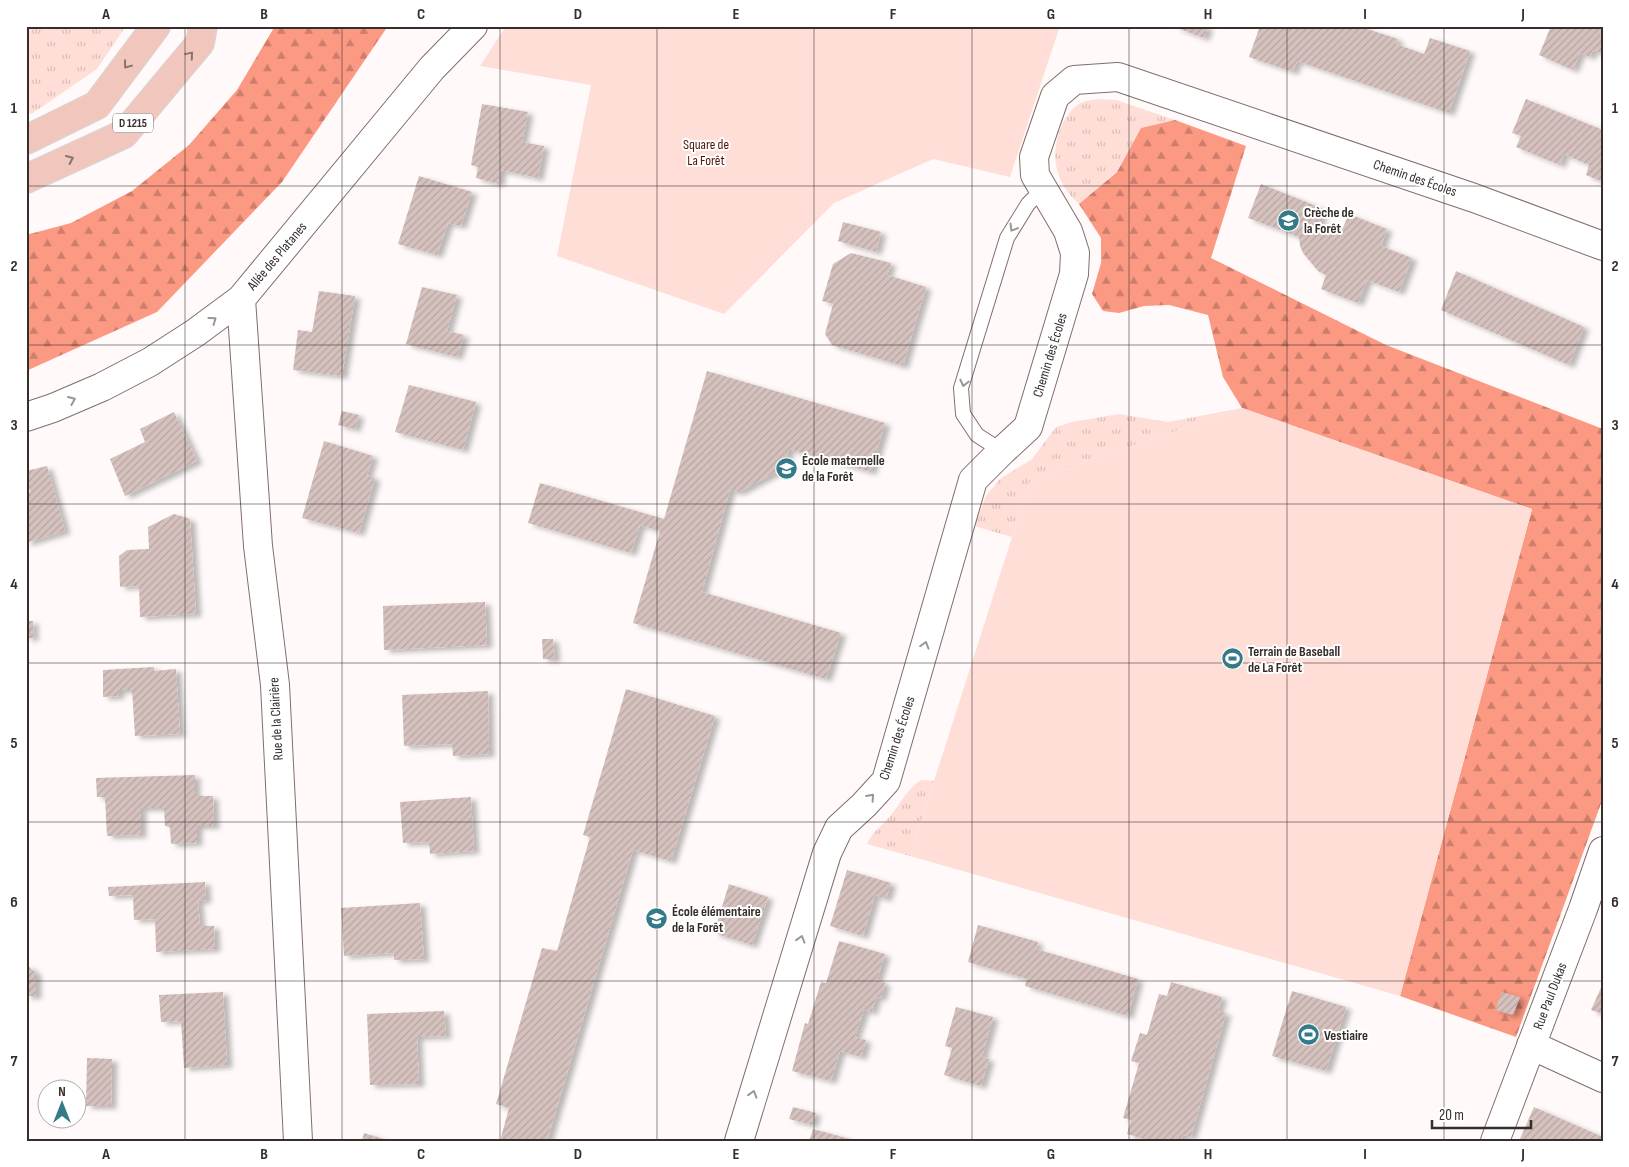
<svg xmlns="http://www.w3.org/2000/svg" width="1629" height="1167" font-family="'Sofia Sans Condensed',sans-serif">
<defs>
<pattern id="grass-tufts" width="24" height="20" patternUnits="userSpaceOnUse" patternTransform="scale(1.25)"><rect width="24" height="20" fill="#feded7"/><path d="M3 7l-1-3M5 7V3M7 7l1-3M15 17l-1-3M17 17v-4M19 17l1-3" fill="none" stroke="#dabfb9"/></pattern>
<pattern id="forest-firs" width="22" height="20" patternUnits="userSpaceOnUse" patternTransform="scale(1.25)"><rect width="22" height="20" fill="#fc9983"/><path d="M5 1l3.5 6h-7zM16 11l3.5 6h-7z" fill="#cd7d6b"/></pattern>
<pattern id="building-hatch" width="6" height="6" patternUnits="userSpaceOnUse" patternTransform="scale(1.25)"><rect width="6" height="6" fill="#d5c1bd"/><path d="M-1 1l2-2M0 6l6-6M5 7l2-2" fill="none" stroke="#b7a6a3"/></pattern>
<filter id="shadow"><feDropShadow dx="5.5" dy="3" stdDeviation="2.5" flood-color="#0004"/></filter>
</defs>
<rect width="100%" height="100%" fill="#fffaf9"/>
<path fill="url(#grass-tufts)" d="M 26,26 L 126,26 L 97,69 L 33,113 L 26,114 Z
M 1099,99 L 1116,100 L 1175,120 L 1141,128 L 1117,171 L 1079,204 C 1067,194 1059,181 1056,165 C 1052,145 1063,110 1083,102 C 1088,100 1094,100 1099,99 Z
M 1242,408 L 1030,481 L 1012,537 L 974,526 L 986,496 L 1000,479 L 1032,459 L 1056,427 L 1072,422 L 1119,414 L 1168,422 Z
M 921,780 L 934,781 L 910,856 L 867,844 C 872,832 882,826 890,816 C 900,804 907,789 921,780 Z"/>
<path fill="url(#forest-firs)" d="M 275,26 L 388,26 L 282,182 L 157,312 L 26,371 L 26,235 L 71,223 L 132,191 L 189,145 L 237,90 Z
M 1175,120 L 1246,146 L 1211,258 L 1386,345 L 1603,429 L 1603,798 L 1516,1037 L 1400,996 L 1532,509 L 1242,408 L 1223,377 L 1208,315 L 1169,305 L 1144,306 L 1119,313 L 1103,311 L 1092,294 L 1101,263 L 1101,238 L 1079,204 L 1117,172 L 1141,128 Z"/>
<path fill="#feded7" d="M 506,26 L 1060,26 L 1010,177 L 933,159 L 834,203 L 724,314 L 557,256 L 591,85 L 480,66 Z
M 1242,408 L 1532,509 L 1400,996 L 910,856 L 1030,481 Z"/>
<path fill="url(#building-hatch)" filter="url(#shadow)" d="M 1172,26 L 1208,26 L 1204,38 Z
M 1260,26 L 1358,26 L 1398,39 L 1396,44 L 1424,54 L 1430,38 L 1470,51 L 1449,113 L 1297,61 L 1293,72 L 1249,57 Z
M 1551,26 L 1603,26 L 1600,36 L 1603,37 L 1603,49 L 1601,53 L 1593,50 L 1590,57 L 1580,53 L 1573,70 L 1539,55 Z
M 1526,99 L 1603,130 L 1603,182 L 1586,175 L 1589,165 L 1564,154 L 1560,165 L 1516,147 L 1521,136 L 1512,133 Z
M 482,104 L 528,112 L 522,142 L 544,146 L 538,178 L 501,170 L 499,184 L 476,178 L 478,167 L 471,165 Z
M 419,176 L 472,192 L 461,226 L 448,223 L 437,255 L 398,244 Z
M 1261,184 L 1324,209 L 1319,221 L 1342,230 L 1349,214 L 1387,229 L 1381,246 L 1412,258 L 1399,292 L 1367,280 L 1358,303 L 1321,289 L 1326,275 L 1318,271 L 1303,253 L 1300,246 L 1299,237 L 1248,218 Z
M 843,222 L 881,232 L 876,252 L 838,241 Z
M 851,253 L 891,263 L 887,275 L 926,287 L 903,366 L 832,345 L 825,334 L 833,304 L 822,301 L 833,264 Z
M 1456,271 L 1584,327 L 1569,365 L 1441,310 Z
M 422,287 L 457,295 L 447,331 L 464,335 L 457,357 L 406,344 Z
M 319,291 L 355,296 L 342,376 L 293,370 L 298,330 L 312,332 Z
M 707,371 L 885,423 L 871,472 L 789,449 L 784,468 L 739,492 L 730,490 L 702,592 L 841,633 L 826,679 L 633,623 L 660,531 L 640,525 L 631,553 L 528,523 L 540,483 L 664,519 Z
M 409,385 L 476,402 L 463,450 L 395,432 Z
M 342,411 L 359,415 L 355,429 L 338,425 Z
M 174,412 L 197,461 L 125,496 L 110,459 L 145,442 L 140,429 Z
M 324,441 L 373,456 L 367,475 L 375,478 L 359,533 L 302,518 Z
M 47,466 L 65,531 L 26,543 L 26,494 L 30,492 L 26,471 Z
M 174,514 L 190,519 L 196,614 L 140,617 L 139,586 L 120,587 L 119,556 L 127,550 L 149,549 L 148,527 Z
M 485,602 L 487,645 L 384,650 L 383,606 Z
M 26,621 L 33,621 L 33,638 L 26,638 Z
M 542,639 L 553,639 L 555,659 L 543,659 Z
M 154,667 L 154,671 L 176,669 L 180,734 L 135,736 L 132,690 L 119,690 L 119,696 L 103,697 L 103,670 Z
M 626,689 L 715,716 L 671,861 L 633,850 L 547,1141 L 500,1141 L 509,1108 L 496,1104 L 542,948 L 557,951 L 590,837 L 583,835 Z
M 488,691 L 489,754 L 453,756 L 452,744 L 404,746 L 402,695 Z
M 195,775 L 195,796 L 213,796 L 214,826 L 197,826 L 197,843 L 171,844 L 170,827 L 165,826 L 164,808 L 141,808 L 141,835 L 107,836 L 105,797 L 97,797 L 96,778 Z
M 471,797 L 474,851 L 430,854 L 429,842 L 403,843 L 400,802 Z
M 847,870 L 891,883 L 886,899 L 875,895 L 863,936 L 830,926 Z
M 205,882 L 206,900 L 198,901 L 200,926 L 214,926 L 215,949 L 156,952 L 155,919 L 134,920 L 133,895 L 109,896 L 108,887 Z
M 729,884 L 768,897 L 752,945 L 714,933 Z
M 420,903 L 424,959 L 394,960 L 394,953 L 344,956 L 341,908 Z
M 978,925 L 1038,942 L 1036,949 L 1138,979 L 1128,1016 L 1025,986 L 1027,979 L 968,962 Z
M 839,941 L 885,954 L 877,980 L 885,983 L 881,998 L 876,997 L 872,1012 L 864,1010 L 855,1037 L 866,1040 L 861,1057 L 840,1051 L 831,1081 L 792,1071 L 805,1023 L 808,1024 L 821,982 L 826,983 Z
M 26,964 L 36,973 L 36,996 L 26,996 Z
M 1171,982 L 1222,997 L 1218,1011 L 1226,1013 L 1191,1137 L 1183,1135 L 1181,1141 L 1150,1141 L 1127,1134 L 1131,1120 L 1123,1118 L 1139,1063 L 1131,1061 L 1140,1033 L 1147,1035 L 1159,994 L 1167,996 Z
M 1603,983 L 1603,1014 L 1591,1010 Z
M 1292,991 L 1346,1007 L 1326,1071 L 1272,1056 Z
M 223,992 L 227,1065 L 184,1068 L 181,1021 L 161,1022 L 159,995 Z
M 1502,992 L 1520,997 L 1513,1015 L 1495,1010 Z
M 956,1007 L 993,1017 L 982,1057 L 989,1059 L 981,1086 L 944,1075 L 952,1048 L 945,1046 Z
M 444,1011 L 446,1036 L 417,1037 L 419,1084 L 370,1085 L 367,1014 Z
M 87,1058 L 112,1059 L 111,1106 L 86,1106 Z
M 793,1107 L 816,1113 L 812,1125 L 789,1119 Z
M 1534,1107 L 1603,1137 L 1603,1141 L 1519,1141 Z
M 813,1129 L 854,1140 L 854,1141 L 809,1141 Z
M 364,1133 L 387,1140 L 387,1141 L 362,1141 Z"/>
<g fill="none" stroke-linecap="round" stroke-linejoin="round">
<defs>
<path id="service" d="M 1002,451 L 977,435 L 963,414 L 961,388 L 1007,238 L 1028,204 L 1042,190"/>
<path id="minor" d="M 241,299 L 258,546 L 275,685 L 298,1141
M 26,417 L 53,408 L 102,387 L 150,362 L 195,333 L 241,299 L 432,68 L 473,26
M 1531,1045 L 1603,1078
M 739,1141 L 827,853 L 839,828 L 864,805 L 886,781 L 973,480 L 1002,451 L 1028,427 L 1074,274 L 1075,253 L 1068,231 L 1035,175 L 1034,157 L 1055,96 L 1074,80 L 1118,77 L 1474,198 L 1603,246
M 1495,1141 L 1583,909 L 1603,851"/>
<path id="motorway" d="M 26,140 L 97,105 L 156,26
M 26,179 L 124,134 L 200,43 L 203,26"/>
</defs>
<use href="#service" stroke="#806e6a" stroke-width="16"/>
<use href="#minor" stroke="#806e6a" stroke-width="30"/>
<use href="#motorway" stroke="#d7d5d5" stroke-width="30"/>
<use href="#service" stroke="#fff" stroke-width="14"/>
<use href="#minor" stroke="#fff" stroke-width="28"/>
<use href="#motorway" stroke="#f1c7bd" stroke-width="28"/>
</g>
<defs><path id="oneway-chevron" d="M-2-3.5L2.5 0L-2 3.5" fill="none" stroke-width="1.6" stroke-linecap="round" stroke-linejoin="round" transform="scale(1.25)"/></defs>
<g stroke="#8a736d">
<use href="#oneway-chevron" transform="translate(190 55) rotate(-50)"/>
<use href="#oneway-chevron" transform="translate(127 65) rotate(127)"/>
<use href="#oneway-chevron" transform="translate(70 159) rotate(-25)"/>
</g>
<g stroke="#9a9696">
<use href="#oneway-chevron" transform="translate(1013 228) rotate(121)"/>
<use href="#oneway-chevron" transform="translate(213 320) rotate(-36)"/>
<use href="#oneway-chevron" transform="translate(964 383) rotate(103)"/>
<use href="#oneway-chevron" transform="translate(72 400) rotate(-23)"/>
<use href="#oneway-chevron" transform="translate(925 645) rotate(-74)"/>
<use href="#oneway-chevron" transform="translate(871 797) rotate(-48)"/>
<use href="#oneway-chevron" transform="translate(801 939) rotate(-73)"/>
<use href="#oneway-chevron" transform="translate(753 1094) rotate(-73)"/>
</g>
<path fill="none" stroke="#352e2c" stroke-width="1" stroke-opacity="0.55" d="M 185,26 L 185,1141M 342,26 L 342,1141M 500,26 L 500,1141M 657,26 L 657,1141M 814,26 L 814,1141M 972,26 L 972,1141M 1129,26 L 1129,1141M 1287,26 L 1287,1141M 1444,26 L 1444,1141M 26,186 L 1603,186M 26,345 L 1603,345M 26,504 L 1603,504M 26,663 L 1603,663M 26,822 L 1603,822M 26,981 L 1603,981"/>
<defs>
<symbol id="school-disc" viewBox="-11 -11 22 22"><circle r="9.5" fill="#357a88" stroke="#fff"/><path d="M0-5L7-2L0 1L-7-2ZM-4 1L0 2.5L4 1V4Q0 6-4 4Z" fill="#fff"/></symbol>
<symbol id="stadium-disc" viewBox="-11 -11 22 22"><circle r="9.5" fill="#357a88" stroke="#fff"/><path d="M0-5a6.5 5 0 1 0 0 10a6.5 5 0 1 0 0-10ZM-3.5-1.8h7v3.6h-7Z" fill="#fff"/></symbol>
</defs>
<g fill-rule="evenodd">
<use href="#school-disc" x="1276" y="208" width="25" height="25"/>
<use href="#school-disc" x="774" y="456" width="25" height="25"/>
<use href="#stadium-disc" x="1220" y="646" width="25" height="25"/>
<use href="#school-disc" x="644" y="906" width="25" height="25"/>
<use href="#stadium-disc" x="1296" y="1022" width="25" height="25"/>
</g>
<g text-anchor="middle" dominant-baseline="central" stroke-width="4" stroke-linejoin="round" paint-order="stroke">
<rect fill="#fff" stroke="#726d6b" stroke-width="1" x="113" y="113.5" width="40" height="19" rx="4"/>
<g font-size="12" font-weight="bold" fill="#352e2c">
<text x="133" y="123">D 1215</text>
</g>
<g font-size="14" fill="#4e1206" stroke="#fff">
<text x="706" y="144">Square de<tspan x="706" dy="16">La Forêt</tspan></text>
</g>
<g font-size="14" fill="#352e2c" stroke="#fff">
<text transform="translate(1415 178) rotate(19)">Chemin des Écoles</text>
<text transform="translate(277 256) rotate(-50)">Allée des Platanes</text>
<text transform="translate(1050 355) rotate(-73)">Chemin des Écoles</text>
<text transform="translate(276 719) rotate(-93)">Rue de la Clairière</text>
<text transform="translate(897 738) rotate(-72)">Chemin des Écoles</text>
<text transform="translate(1550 996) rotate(-69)">Rue Paul Dukas</text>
</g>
<g font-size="14" font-weight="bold" fill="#352e2c" stroke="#fff" text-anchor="start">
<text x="1304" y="212">Crèche de<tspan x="1304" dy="16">la Forêt</tspan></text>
<text x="802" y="460">École maternelle<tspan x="802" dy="16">de la Forêt</tspan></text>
<text x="1248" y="651">Terrain de Baseball<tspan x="1248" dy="16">de La Forêt</tspan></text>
<text x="672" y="911">École élémentaire<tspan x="672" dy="16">de la Forêt</tspan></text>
<text x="1324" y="1035">Vestiaire</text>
</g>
</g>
<rect width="1629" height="1167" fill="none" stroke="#ffffff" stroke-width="55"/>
<g transform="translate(62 1104)"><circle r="24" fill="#ffffff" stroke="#aeabab"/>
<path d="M0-4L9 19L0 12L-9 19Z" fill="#357a88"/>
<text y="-8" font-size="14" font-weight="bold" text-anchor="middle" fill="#352e2c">N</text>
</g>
<path d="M1432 1120v8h99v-8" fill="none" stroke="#352e2c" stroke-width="2.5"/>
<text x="1439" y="1120" font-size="15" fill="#352e2c" stroke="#ffffff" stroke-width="4" paint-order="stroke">20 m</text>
<rect x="28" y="28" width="1574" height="1112" fill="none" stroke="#352e2c" stroke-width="2"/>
<g font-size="16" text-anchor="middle" font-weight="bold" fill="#352e2c">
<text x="106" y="19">A</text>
<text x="264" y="19">B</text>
<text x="421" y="19">C</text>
<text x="578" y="19">D</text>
<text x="736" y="19">E</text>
<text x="893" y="19">F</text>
<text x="1051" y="19">G</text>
<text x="1208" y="19">H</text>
<text x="1365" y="19">I</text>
<text x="1523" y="19">J</text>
<text x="14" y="113">1</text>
<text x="1615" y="113">1</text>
<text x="14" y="271">2</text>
<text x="1615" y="271">2</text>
<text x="14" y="430">3</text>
<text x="1615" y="430">3</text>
<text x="14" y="589">4</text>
<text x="1615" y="589">4</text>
<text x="14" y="748">5</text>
<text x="1615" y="748">5</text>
<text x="14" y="907">6</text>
<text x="1615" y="907">6</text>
<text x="14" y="1066">7</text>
<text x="1615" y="1066">7</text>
<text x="106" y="1159">A</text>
<text x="264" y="1159">B</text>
<text x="421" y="1159">C</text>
<text x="578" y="1159">D</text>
<text x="736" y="1159">E</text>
<text x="893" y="1159">F</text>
<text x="1051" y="1159">G</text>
<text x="1208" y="1159">H</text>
<text x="1365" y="1159">I</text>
<text x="1523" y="1159">J</text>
</g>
</svg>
